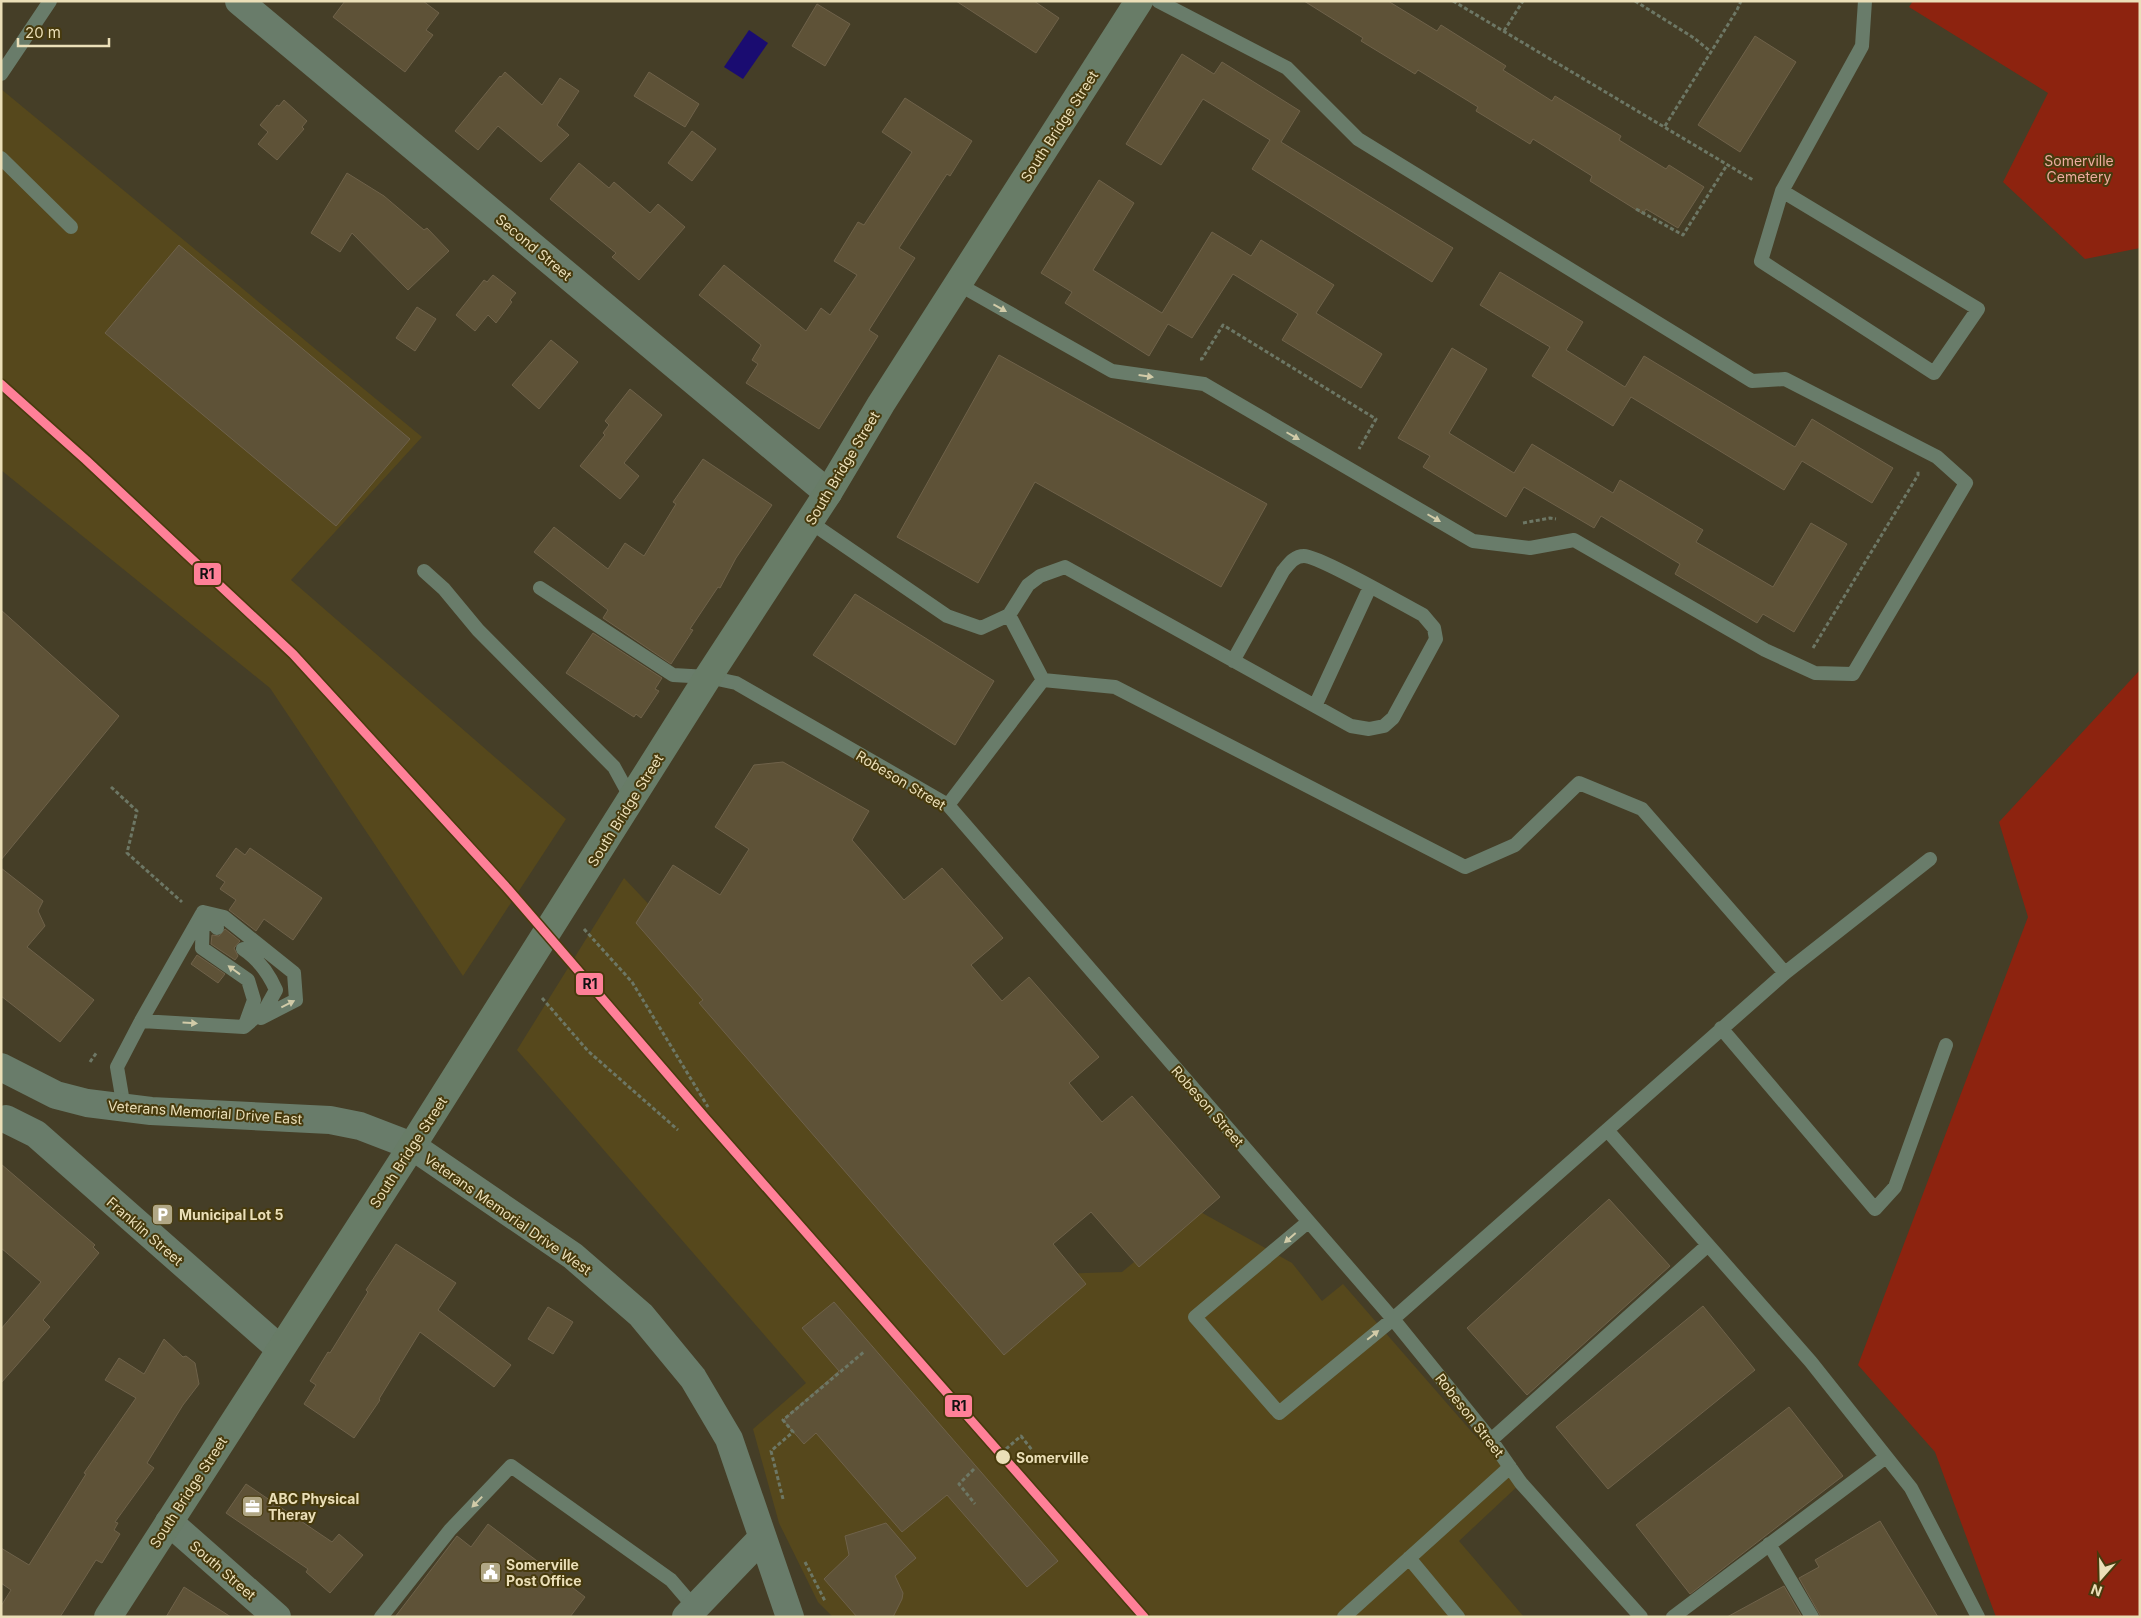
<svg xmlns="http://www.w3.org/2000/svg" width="2141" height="1618" font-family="Inter,sans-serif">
<rect width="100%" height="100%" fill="#453e27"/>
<path fill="#56481c" d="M 1,89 L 422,437 L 291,580 L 566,819 L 463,976 L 270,688 L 1,470 Z
M 624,878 L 933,1206 L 1051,1274 L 1122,1272 L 1197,1210 L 1292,1263 L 1322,1301 L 1343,1284 L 1471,1431 L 1521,1483 L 1459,1541 L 1524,1617 L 833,1617 L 818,1602 L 779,1523 L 753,1429 L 806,1383 L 517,1050 Z"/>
<path fill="#8d230f" d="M 1913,1 L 2140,1 L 2140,248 L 2085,259 L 2003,182 L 2048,93 L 1909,7 Z
M 2140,670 L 2140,1617 L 1996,1617 L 1935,1452 L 1858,1365 L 2028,917 L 1999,822 Z"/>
<path fill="#1a0c71" d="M 749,30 L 768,43 L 743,79 L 724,67 Z"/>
<path fill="#5e5237" stroke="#6f624a" d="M 345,1 L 423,1 L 439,13 L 426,30 L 433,35 L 405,72 L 333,17 Z
M 956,1 L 1034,1 L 1059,18 L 1036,53 Z
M 1304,1 L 1388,1 L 1437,31 L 1441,25 L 1506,66 L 1503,70 L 1552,101 L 1555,96 L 1621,136 L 1619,140 L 1666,169 L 1669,165 L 1704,187 L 1678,228 L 1646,209 L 1643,214 L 1590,181 L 1592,176 L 1533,139 L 1530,144 L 1476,111 L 1478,107 L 1418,70 L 1415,74 L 1361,41 L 1363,38 Z
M 817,4 L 850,24 L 825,66 L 792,46 Z
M 1755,36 L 1796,62 L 1740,152 L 1698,125 Z
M 1182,54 L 1214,74 L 1222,62 L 1300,111 L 1281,142 L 1453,248 L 1432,282 L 1252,169 L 1270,140 L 1203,99 L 1161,165 L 1126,144 Z
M 505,72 L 542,105 L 560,78 L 579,91 L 557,125 L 569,135 L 541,162 L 498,126 L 478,150 L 455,131 L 500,76 L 501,77 Z
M 649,72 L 699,104 L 685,127 L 634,96 Z
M 905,98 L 972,141 L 950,176 L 947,174 L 899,248 L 915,258 L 869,330 L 878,336 L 819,429 L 746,383 L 758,364 L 752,360 L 761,345 L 699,295 L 724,265 L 806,331 L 821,308 L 830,315 L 857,275 L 834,261 L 858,222 L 864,225 L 912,152 L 882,132 Z
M 284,100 L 307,121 L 302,127 L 304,129 L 277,160 L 258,144 L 268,132 L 260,125 L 277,105 L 279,106 Z
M 692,131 L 716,149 L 692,181 L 668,163 Z
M 579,163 L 609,188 L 614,182 L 650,213 L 658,204 L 685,227 L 639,280 L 612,257 L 616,253 L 550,199 Z
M 347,173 L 384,196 L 424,230 L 427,228 L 449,251 L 408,290 L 352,233 L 340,252 L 311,233 Z
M 1099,180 L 1134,203 L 1093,270 L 1162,313 L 1212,232 L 1251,256 L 1261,240 L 1334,285 L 1316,313 L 1382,354 L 1361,388 L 1282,340 L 1298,314 L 1233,274 L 1192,338 L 1168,324 L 1149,356 L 1065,303 L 1072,292 L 1041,273 Z
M 179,245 L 410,439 L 336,526 L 105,333 Z
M 1500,272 L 1583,322 L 1566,350 L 1625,387 L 1644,356 L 1795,447 L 1812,419 L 1893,468 L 1872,503 L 1802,461 L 1784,490 L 1631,397 L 1613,426 L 1532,376 L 1550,347 L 1480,305 Z
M 493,275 L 516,293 L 510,300 L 512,302 L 496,323 L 488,315 L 475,331 L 456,315 L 484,280 L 487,282 Z
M 417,307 L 436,319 L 415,351 L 396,338 Z
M 551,340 L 578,362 L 539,409 L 512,385 Z
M 1452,348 L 1487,369 L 1449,433 L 1514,473 L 1532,444 L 1613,493 L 1620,480 L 1703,530 L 1696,542 L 1773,587 L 1811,523 L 1847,544 L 1794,632 L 1763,614 L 1757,623 L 1675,574 L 1680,564 L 1601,516 L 1594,528 L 1524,487 L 1506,517 L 1423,467 L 1430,456 L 1398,438 Z
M 999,355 L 1267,504 L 1221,587 L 1035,482 L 978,583 L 897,537 Z
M 630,389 L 662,415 L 624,463 L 639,476 L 620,499 L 580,466 L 605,435 L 603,433 L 609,425 L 605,421 Z
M 703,459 L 772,505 L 736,558 L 720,588 L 718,587 L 690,629 L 693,630 L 671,664 L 603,618 L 608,610 L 534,552 L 554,527 L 608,569 L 625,543 L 644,556 L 676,504 L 673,502 Z
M 855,594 L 994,681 L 955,745 L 813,655 Z
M 1,610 L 119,716 L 1,860 Z
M 593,633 L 662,678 L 655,689 L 659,691 L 641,718 L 636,714 L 634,717 L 566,673 Z
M 783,762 L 869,811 L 852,840 L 904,900 L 942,868 L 1003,938 L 971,965 L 1002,1001 L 1029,977 L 1099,1057 L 1069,1083 L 1102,1122 L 1132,1096 L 1220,1197 L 1139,1267 L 1091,1212 L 1053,1244 L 1086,1284 L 1004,1355 L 699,1003 L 703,1000 L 636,923 L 673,865 L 720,895 L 749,849 L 715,827 L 754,765 Z
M 236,848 L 245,855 L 250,848 L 322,898 L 293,940 L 264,919 L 256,931 L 229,910 L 236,900 L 220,889 L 225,882 L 216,876 Z
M 1,868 L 43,901 L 38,911 L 45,926 L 27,947 L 94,1000 L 60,1042 L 1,996 Z
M 225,929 L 240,941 L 234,948 L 238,956 L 235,960 L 211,944 L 212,935 L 219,936 Z
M 197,955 L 225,974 L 218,983 L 191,964 Z
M 1,1164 L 95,1245 L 93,1247 L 99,1253 L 43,1320 L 50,1327 L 1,1383 L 1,1329 L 41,1282 L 1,1248 Z
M 1609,1199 L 1670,1266 L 1527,1395 L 1467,1328 Z
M 396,1244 L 456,1283 L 438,1310 L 511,1365 L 494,1387 L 420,1332 L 379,1399 L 380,1400 L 354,1438 L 304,1404 L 316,1385 L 310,1381 L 328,1352 L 330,1353 L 368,1292 L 366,1290 Z
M 834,1302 L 1058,1561 L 1027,1587 L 947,1495 L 902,1532 L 816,1433 L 804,1444 L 783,1420 L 839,1371 L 802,1328 Z
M 1703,1306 L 1755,1370 L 1608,1489 L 1556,1427 Z
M 548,1307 L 573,1322 L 553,1354 L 528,1339 Z
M 164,1339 L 183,1357 L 186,1356 L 195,1363 L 199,1384 L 183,1405 L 147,1463 L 154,1468 L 115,1522 L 118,1523 L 114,1530 L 120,1534 L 102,1563 L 96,1560 L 60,1617 L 1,1617 L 1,1606 L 11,1590 L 1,1583 L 1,1548 L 29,1565 L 86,1474 L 84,1473 L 136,1398 L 105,1380 L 119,1358 L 144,1374 Z
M 1789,1407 L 1843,1476 L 1690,1594 L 1636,1525 Z
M 246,1484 L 332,1542 L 339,1534 L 363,1555 L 330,1593 L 306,1572 L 308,1569 L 226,1513 Z
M 1880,1521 L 1938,1617 L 1821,1617 L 1799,1578 L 1819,1567 L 1815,1560 Z
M 886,1523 L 916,1558 L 895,1576 L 903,1593 L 902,1599 L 893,1617 L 857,1617 L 824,1579 L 849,1555 L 845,1536 Z
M 488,1524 L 585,1597 L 570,1617 L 395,1617 L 457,1536 L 471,1547 Z
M 1784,1586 L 1802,1617 L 1727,1617 Z
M 184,1587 L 231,1617 L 166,1617 Z"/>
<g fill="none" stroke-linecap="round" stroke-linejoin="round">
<path stroke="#6d7765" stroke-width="3" stroke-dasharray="4 2.5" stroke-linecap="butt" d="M 1453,1 L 1753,180
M 1635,1 L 1694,38 L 1710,51
M 1504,31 L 1523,1
M 1665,126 L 1737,10 L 1741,1
M 1636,209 L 1683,235 L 1727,165
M 1200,359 L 1202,359 L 1223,325 L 1376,419 L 1359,449
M 1523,523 L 1550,518 L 1556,519
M 1813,648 L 1918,475 L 1918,471
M 111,787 L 137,811 L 127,853 L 182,902
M 584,929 L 632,982 L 708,1107
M 542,998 L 588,1051 L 678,1130
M 90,1062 L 97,1052
M 1006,1449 L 1021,1436 L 1032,1450
M 974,1469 L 959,1484 L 975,1504
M 783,1499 L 771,1451 L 793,1432 L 783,1420 L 865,1351
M 805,1562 L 825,1601"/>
<path stroke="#697c6a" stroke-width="14" d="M 1,74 L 50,1
M 1,158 L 71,227
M 1782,191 L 1978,309 L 1934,373 L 1761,261 L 1782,191 L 1862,46 L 1865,1
M 958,284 L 1112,371 L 1204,384 L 1473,541 L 1530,548 L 1574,540 L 1765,650 L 1815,673 L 1853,674 L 1966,483 L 1937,457 L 1785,379 L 1752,381 L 1358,139 L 1287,68 L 1158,1
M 810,522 L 947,616 L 981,628 L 1009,615 L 1028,585 L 1040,576 L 1065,567 L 1351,726 L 1369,729 L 1384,726 L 1393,718 L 1436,639 L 1434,628 L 1423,615 C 1404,605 1319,556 1304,556 C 1294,556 1289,564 1283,571 L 1233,661
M 424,571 L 444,589 L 478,630 L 614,767 L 632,800
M 540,588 L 673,675 L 708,677 L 736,683 L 948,805 L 1393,1319 L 1491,1440 L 1521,1483 L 1641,1617
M 1043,680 L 1115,687 L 1465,867 L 1515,845 L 1579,783 L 1642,809 L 1785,973 L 1930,859
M 1315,706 L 1370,587
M 948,805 L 1043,680 L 1009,615
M 203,912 L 224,917 L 294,973 L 296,1000 L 261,1018
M 203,912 L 217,928
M 203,915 L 202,948 L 248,980 L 254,1000 L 245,1025
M 141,1021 L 244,1027 L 266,1008 L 276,990 C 269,974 258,959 243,949
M 1721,1028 L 1875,1209 L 1895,1187 L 1946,1045
M 124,1108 L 117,1067 L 141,1021 L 203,912
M 1607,1130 L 1811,1362 L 1911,1488 L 1978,1617
M 1308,1222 L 1195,1317 L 1279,1413 L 1393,1319 L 1785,973
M 1491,1440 L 1708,1245
M 1769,1544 L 1812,1617
M 1409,1558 L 1458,1617
M 381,1617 L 450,1530 L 511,1466 L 671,1580 L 695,1608
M 1344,1617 L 1510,1467
M 1673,1617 L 1886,1457"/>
<path stroke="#697c6a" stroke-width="28" d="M 239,1 L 828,493
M 1,1067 L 56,1095 L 87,1103 L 151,1111 L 330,1120 L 360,1126 L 412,1146 L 573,1256 L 641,1315 L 693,1378 L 729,1439 L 790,1617
M 6,1119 L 36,1134 L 280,1349
M 169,1522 L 277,1617
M 686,1617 L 762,1538"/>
<path stroke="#687c67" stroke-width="28" d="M 108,1617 L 412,1146 L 708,677 L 828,493 L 881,404 L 1139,1"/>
<defs>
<path id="rail-1" d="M 1,384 L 86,460 L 293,654 L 507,888 L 707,1120 L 1144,1617"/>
</defs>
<use href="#rail-1" stroke="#473a0d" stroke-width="12"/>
<use href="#rail-1" stroke="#ff8098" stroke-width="9"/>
</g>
<defs><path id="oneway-solid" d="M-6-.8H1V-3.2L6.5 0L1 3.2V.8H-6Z" transform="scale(1.25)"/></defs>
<g fill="#d1cba8">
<use href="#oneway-solid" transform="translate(1000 308) rotate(29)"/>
<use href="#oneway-solid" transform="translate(1146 376) rotate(8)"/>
<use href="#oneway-solid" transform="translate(1293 436) rotate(30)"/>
<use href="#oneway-solid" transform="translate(1434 518) rotate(30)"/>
<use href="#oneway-solid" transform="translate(234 970) rotate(-144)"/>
<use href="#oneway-solid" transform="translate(288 1004) rotate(-27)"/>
<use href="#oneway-solid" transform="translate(190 1023) rotate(3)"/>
<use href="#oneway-solid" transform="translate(1290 1238) rotate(139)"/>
<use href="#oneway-solid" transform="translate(1373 1335) rotate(-39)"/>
<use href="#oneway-solid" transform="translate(477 1502) rotate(134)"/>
</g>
<defs>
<symbol id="parking-square" viewBox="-11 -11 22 22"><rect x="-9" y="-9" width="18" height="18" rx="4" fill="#b1a785" stroke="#473a0d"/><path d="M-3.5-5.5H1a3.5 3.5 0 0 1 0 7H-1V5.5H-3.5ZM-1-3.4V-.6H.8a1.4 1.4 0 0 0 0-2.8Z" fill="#fff"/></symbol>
<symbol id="office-square" viewBox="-11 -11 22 22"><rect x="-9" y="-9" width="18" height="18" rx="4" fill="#b1a785" stroke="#473a0d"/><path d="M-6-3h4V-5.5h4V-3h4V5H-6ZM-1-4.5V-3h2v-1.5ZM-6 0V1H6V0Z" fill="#fff"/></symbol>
<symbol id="civic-square" viewBox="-11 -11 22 22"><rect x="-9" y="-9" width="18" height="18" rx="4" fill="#b1a785" stroke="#473a0d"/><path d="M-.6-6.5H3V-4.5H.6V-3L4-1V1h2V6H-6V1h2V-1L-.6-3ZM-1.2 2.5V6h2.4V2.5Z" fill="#fff"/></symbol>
</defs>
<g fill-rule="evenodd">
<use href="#parking-square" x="150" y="1202" width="25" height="25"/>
<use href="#office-square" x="240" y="1494" width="25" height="25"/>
<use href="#civic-square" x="478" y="1560" width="25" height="25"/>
</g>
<circle fill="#ebdfb8" stroke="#473a0d" stroke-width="2" cx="1003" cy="1457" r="8"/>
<g text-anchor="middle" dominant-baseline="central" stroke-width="4" stroke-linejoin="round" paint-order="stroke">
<g font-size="14" fill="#ebdfb8" stroke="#473a0d">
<text transform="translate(1059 126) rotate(-57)">South Bridge Street</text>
<text transform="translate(534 247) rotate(40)">Second Street</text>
<text transform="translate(842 468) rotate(-59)">South Bridge Street</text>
<text transform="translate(901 780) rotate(31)">Robeson Street</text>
<text transform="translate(625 810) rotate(-58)">South Bridge Street</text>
<text transform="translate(1208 1106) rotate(49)">Robeson Street</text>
<text transform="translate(205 1112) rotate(4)">Veterans Memorial Drive East</text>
<text transform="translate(408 1152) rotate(-57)">South Bridge Street</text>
<text transform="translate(508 1214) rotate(35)">Veterans Memorial Drive West</text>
<text transform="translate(145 1231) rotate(41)">Franklin Street</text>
<text transform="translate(1470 1415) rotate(52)">Robeson Street</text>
<text transform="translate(188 1492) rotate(-57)">South Bridge Street</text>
<text transform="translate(223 1570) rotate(41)">South Street</text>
</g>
<g font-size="14" fill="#eeac9f" stroke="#473a0d">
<text x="2079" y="160">Somerville<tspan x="2079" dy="16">Cemetery</tspan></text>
</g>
<g font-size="14" font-weight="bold" fill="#ebdfb8" stroke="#473a0d" text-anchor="start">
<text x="179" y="1214">Municipal Lot 5</text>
<text x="268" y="1498">ABC Physical<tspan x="268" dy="16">Theray</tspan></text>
<text x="506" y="1564">Somerville<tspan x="506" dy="16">Post Office</tspan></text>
</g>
<g font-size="14" font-weight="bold" fill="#ebdfb8" stroke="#473a0d" text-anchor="start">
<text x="1016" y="1457">Somerville</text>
</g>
</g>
<g stroke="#473a0d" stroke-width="2">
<rect x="193" y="562" width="29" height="24" rx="5" fill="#ff8098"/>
<rect x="575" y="972" width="29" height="24" rx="5" fill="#ff8098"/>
<rect x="944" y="1394" width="29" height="24" rx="5" fill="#ff8098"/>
</g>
<g font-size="14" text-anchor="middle" font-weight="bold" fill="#111">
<text x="207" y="579">R1</text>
<text x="590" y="989">R1</text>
<text x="959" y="1411">R1</text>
</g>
<rect width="2141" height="1618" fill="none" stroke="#ebdfb8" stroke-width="5"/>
<g transform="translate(2101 1578) rotate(200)" stroke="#473a0d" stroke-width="4" paint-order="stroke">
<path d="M0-4L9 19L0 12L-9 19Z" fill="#ebdfb8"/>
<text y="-8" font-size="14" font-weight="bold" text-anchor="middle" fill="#ebdfb8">N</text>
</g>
<path d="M18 38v8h91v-8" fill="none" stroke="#ebdfb8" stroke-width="2.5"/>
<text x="25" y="38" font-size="15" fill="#ebdfb8" stroke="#473a0d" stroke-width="4" paint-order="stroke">20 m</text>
</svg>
